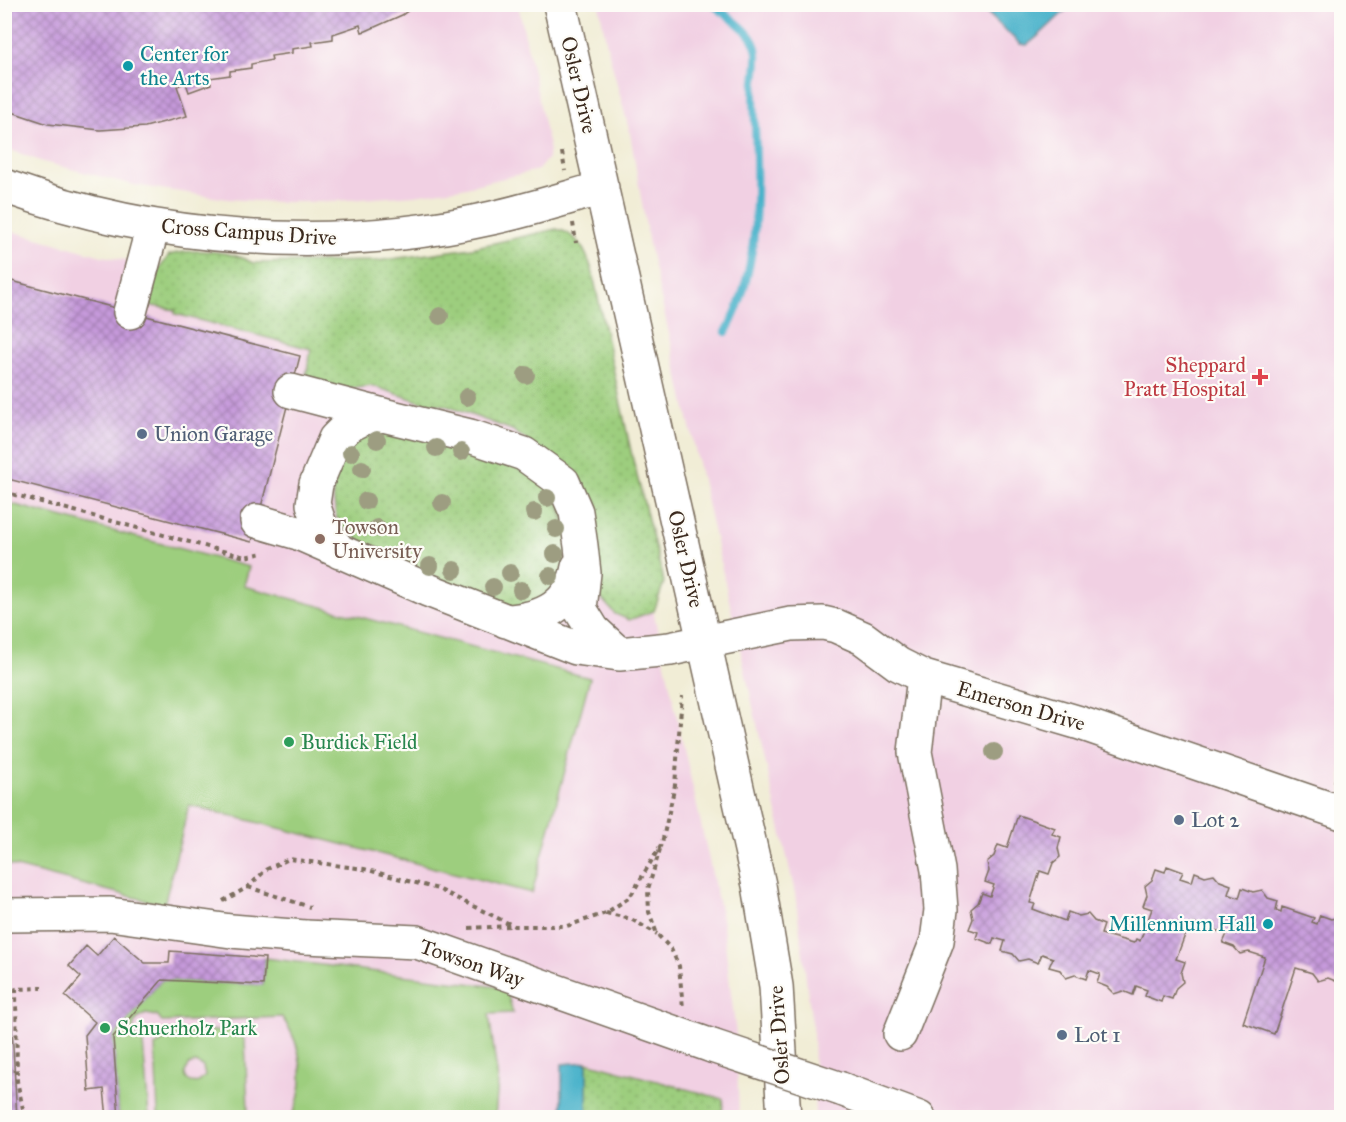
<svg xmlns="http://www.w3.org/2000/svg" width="1346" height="1122" font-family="'IM FELL Great Primer',serif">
<defs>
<pattern id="grass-dots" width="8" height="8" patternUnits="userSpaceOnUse" patternTransform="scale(1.5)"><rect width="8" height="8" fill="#9dce7e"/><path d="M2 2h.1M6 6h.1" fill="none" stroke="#88b16c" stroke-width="1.8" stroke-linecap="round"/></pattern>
<pattern id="building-cross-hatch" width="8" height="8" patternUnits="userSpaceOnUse" patternTransform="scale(1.5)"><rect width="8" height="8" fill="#c69adb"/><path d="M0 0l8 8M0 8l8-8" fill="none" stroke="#a27eb1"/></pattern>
</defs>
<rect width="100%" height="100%" fill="#fdfcf7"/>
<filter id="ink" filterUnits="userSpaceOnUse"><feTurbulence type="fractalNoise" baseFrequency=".0167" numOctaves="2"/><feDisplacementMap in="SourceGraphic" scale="12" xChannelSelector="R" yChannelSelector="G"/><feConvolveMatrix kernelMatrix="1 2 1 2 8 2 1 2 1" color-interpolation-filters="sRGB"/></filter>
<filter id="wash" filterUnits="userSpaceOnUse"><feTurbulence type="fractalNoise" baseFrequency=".008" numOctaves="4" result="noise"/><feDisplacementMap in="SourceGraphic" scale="24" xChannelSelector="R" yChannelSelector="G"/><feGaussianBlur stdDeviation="1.35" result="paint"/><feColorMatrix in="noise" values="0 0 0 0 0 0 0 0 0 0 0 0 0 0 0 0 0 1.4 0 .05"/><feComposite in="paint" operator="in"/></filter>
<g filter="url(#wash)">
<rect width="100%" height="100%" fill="#f1edd6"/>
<path fill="#f1d0e3" d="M 518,4 L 549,146 L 548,158 L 538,170 L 462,188 L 415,195 L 322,202 L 274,202 L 227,199 L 134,185 L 43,162 L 5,148 L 5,5 Z
M 599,5 L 1341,5 L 1341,1117 L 815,1117 L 813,1032 L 795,893 L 649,245 L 630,133 L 607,46 Z
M 4,229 L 102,256 L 204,273 L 574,257 L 722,918 L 736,1034 L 739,1117 L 5,1117 Z"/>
<path fill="url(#grass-dots)" stroke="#6c7c4e" stroke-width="1.5" d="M 556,229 C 577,233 586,251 592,270 L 632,456 L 664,582 L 654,611 L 629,620 L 615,614 L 601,598 L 529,442 L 512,430 L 444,405 L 424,403 L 373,386 L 339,390 L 306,375 L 311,349 L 175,314 L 175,310 L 147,305 L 158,271 L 169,255 C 195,248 230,250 253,263 L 377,261 L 472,248 Z
M 396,420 L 550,481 L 573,549 L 550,599 L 512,609 L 392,560 L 348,533 L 336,517 L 332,487 L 351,436 Z
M 587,1062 L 723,1099 L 722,1117 L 587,1117 Z"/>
<path fill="#9dce7e" stroke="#6c7c4e" stroke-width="1.5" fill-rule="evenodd" d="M 4,502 L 249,567 L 244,586 L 590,678 L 532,893 L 189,805 L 164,905 L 5,864 Z
M 265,958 L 506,988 L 513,1013 L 489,1014 L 498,1081 L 495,1117 L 291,1117 C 308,1085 303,1046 282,1017 L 162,1022 L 157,1016 L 146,1014 C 131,1019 128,1036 143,1043 L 149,1117 L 119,1117 L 113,1037 L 162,980 L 263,985 Z
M 235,1030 L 245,1040 L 248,1110 L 238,1117 L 166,1118 L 158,1114 L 155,1046 L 165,1040 L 167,1032 ZM 197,1063 L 203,1067 L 205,1076 L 199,1082 C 190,1084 185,1080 185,1072 L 190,1064 Z"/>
<path fill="#4cb3cb" stroke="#446e74" stroke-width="1.5" d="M 979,5 L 1073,5 C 1056,17 1044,33 1027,45 L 1020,44 Z
M 587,1062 L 587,1117 L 562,1117 L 562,1064 Z"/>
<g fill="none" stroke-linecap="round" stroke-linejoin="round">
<path stroke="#4cb3cb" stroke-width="8" d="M 712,4 C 728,17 755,31 757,53 C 758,66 754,81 754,94 C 756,171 765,263 726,332"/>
</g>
<g id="blocks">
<path fill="url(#building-cross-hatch)" d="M 4,4 L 417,4 L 402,15 L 366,31 L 362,32 L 360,25 L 333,34 L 333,39 L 312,42 L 313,46 L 292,49 L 292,53 L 271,56 L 272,60 L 251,64 L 251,68 L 230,71 L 230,75 L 209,78 L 211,84 L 189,92 L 186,83 L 177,86 L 187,116 L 145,127 L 100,130 L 48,124 L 15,113 L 4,106 Z
M 4,279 L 300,356 L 252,542 L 4,478 Z
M 1018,815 L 1055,828 L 1052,834 L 1061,837 L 1058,848 L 1060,857 L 1053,863 L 1049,874 L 1040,871 L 1030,903 L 1035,904 L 1033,909 L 1065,921 L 1068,912 L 1079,916 L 1088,914 L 1094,921 L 1104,925 L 1101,934 L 1134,943 L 1136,939 L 1140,941 L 1152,909 L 1143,906 L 1147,895 L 1145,886 L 1152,880 L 1156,869 L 1165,872 L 1167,866 L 1183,872 L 1180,878 L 1192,882 L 1195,872 L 1205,876 L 1214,874 L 1220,881 L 1231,885 L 1228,894 L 1239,898 L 1242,888 L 1253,892 L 1262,890 L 1268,898 L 1278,901 L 1276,910 L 1281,912 L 1282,907 L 1314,918 L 1312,922 L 1317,924 L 1320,915 L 1331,919 L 1340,917 L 1342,973 L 1338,982 L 1328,978 L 1318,981 L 1312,973 L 1296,968 L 1274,1034 L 1243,1023 L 1265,957 L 1249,952 L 1240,954 L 1234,947 L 1223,943 L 1227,934 L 1205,927 L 1194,924 L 1192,929 L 1188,927 L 1176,959 L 1185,962 L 1181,973 L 1183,982 L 1176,988 L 1172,999 L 1163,996 L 1161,1002 L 1145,996 L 1147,990 L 1136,986 L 1133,995 L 1123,991 L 1114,994 L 1107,987 L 1097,983 L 1100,974 L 1089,970 L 1086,979 L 1075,975 L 1066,978 L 1060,970 L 1049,967 L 1053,958 L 1042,954 L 1038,963 L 1028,959 L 1019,961 L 1013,954 L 1002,951 L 1005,941 L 994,938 L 992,944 L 976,938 L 978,932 L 969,929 L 973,919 L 971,909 L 978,903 L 982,893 L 990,896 L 994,885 L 985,882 L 989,871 L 987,862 L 994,856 L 998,845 L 1007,848 Z
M 114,936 L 145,963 L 169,963 L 170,951 L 265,958 L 263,985 L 162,980 L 113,1037 L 119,1118 L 107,1118 L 104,1089 L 89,1091 L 85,1035 L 95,1022 L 65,996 L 81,977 L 69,966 L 86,946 L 97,956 Z
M 4,992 L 10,993 L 17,1118 L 4,1118 Z"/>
</g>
</g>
<g filter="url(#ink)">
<use href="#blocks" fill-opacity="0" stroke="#7b6e5e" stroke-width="1.5"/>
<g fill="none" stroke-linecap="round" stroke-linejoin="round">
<defs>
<path id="minor" d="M 560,4 L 759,885 L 776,986 L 784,1118
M 4,186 C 159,242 331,254 492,218 C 529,210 566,198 602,188
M 130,312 L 153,226
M 291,391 L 383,415
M 257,521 L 298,533 L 428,590 L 576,648 L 619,654 L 670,649 L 791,624 L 823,623 L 836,626 L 863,638 L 898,664 L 924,677 L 1080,723 L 1342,813
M 340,552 L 321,528 L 313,504 L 316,484 L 335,439 L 348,426 L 364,418 L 383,415 L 470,436 L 524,454 L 563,482 L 576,512 L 581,546 L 584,573 L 580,609 L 593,630 L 619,654
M 506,621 C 543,619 571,606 578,567
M 305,937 L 417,942 L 712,1046
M 900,1034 L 937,941 L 941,910 L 938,870 L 915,752 L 924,677
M 841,1089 L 919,1118"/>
</defs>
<use href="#minor" stroke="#7b6e5e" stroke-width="36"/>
<path stroke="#7b6e5e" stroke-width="4" stroke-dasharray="4.5 4.5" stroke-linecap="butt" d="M 562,152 L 565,171
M 573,223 L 576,243
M 4,492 L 245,557 L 263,553
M 1335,782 L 1342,767
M 660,849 L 648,889 L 649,912 L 657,934 L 671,949 L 679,966 L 683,1008
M 248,887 L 310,907
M 223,901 L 248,887 L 267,869 L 289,859 L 364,869 L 438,889 L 514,926 L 567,926 L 606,913 L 630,897 L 662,843 L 675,785 L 682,696
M 606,913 L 631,919 L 657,934
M 469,928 L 512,926
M 25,1118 L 17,1081 L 16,989 L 42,988"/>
<use href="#minor" stroke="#fff" stroke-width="33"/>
<defs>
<path id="minor-bridge" d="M 4,915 L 110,914 L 231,931 L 305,937
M 712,1046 L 841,1089"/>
</defs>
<use href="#minor-bridge" stroke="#7b6e5e" stroke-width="36" stroke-linecap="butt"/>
<use href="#minor-bridge" stroke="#fff" stroke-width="33"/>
</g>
<g fill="#9d9d81">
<circle cx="440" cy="316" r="9"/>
<circle cx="526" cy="375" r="9"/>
<circle cx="467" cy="397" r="9"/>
<circle cx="377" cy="440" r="9"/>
<circle cx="436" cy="448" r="9"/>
<circle cx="461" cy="452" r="9"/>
<circle cx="351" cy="453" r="9"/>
<circle cx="362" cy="469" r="9"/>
<circle cx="547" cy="498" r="9"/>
<circle cx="366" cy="501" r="9"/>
<circle cx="442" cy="503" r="9"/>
<circle cx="534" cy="512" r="9"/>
<circle cx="377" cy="528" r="9"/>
<circle cx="556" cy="529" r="9"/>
<circle cx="555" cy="554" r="9"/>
<circle cx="430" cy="566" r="9"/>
<circle cx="454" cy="570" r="9"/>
<circle cx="510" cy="573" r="9"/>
<circle cx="550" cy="576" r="9"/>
<circle cx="493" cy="587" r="9"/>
<circle cx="521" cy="590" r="9"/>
<circle cx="994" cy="752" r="9"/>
</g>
</g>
<g fill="#0f9aa8" stroke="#fdfcf7" stroke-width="2">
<circle cx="128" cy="66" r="6"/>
<circle cx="1268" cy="924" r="6"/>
</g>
<path fill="#e0444e" stroke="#fdfcf7" stroke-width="2" d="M1257 368h6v6h6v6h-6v6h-6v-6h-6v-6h6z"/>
<g fill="#5c6f8a" stroke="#fdfcf7" stroke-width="2">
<circle cx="142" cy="434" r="6"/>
<circle cx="1179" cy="820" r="6"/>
<circle cx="1062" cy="1035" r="6"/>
</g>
<circle fill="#8d6e63" stroke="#fdfcf7" stroke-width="2" cx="320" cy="539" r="6"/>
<g fill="#2e9e5b" stroke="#fdfcf7" stroke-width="2">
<circle cx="289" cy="742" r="6"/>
<circle cx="105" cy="1028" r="6"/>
</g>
<g text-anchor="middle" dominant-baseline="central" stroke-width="4.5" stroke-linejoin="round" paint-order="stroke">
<g font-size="21" fill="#0d838f" stroke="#fdfcf7" text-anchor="start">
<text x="140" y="54">Center for<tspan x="140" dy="24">the Arts</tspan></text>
<text x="1256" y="924" text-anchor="end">Millennium Hall</text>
</g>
<g font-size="21" fill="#3b2a1e" stroke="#fdfcf7">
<text transform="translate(579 85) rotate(77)">Osler Drive</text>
<text transform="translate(249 232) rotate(4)">Cross Campus Drive</text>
<text transform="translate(686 559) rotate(77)">Osler Drive</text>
<text transform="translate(1021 706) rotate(16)">Emerson Drive</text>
<text transform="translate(472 963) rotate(19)">Towson Way</text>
<text transform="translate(779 1035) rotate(-94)">Osler Drive</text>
</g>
<g font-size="21" fill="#be3a42" stroke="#fdfcf7" text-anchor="end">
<text x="1246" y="365">Sheppard<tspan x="1246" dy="24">Pratt Hospital</tspan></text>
</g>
<g font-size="21" fill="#4e5e75" stroke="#fdfcf7" text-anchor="start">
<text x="154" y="434">Union Garage</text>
<text x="1191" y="820">Lot 2</text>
<text x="1074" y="1035">Lot 1</text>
</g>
<g font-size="21" fill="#785e54" stroke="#fdfcf7" text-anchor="start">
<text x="332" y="527">Towson<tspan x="332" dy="24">University</tspan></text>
</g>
<g font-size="21" fill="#27864d" stroke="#fdfcf7" text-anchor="start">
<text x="301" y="742">Burdick Field</text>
<text x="117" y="1028">Schuerholz Park</text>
</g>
</g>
<rect width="1346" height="1122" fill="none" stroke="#fdfcf7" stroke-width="24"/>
</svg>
